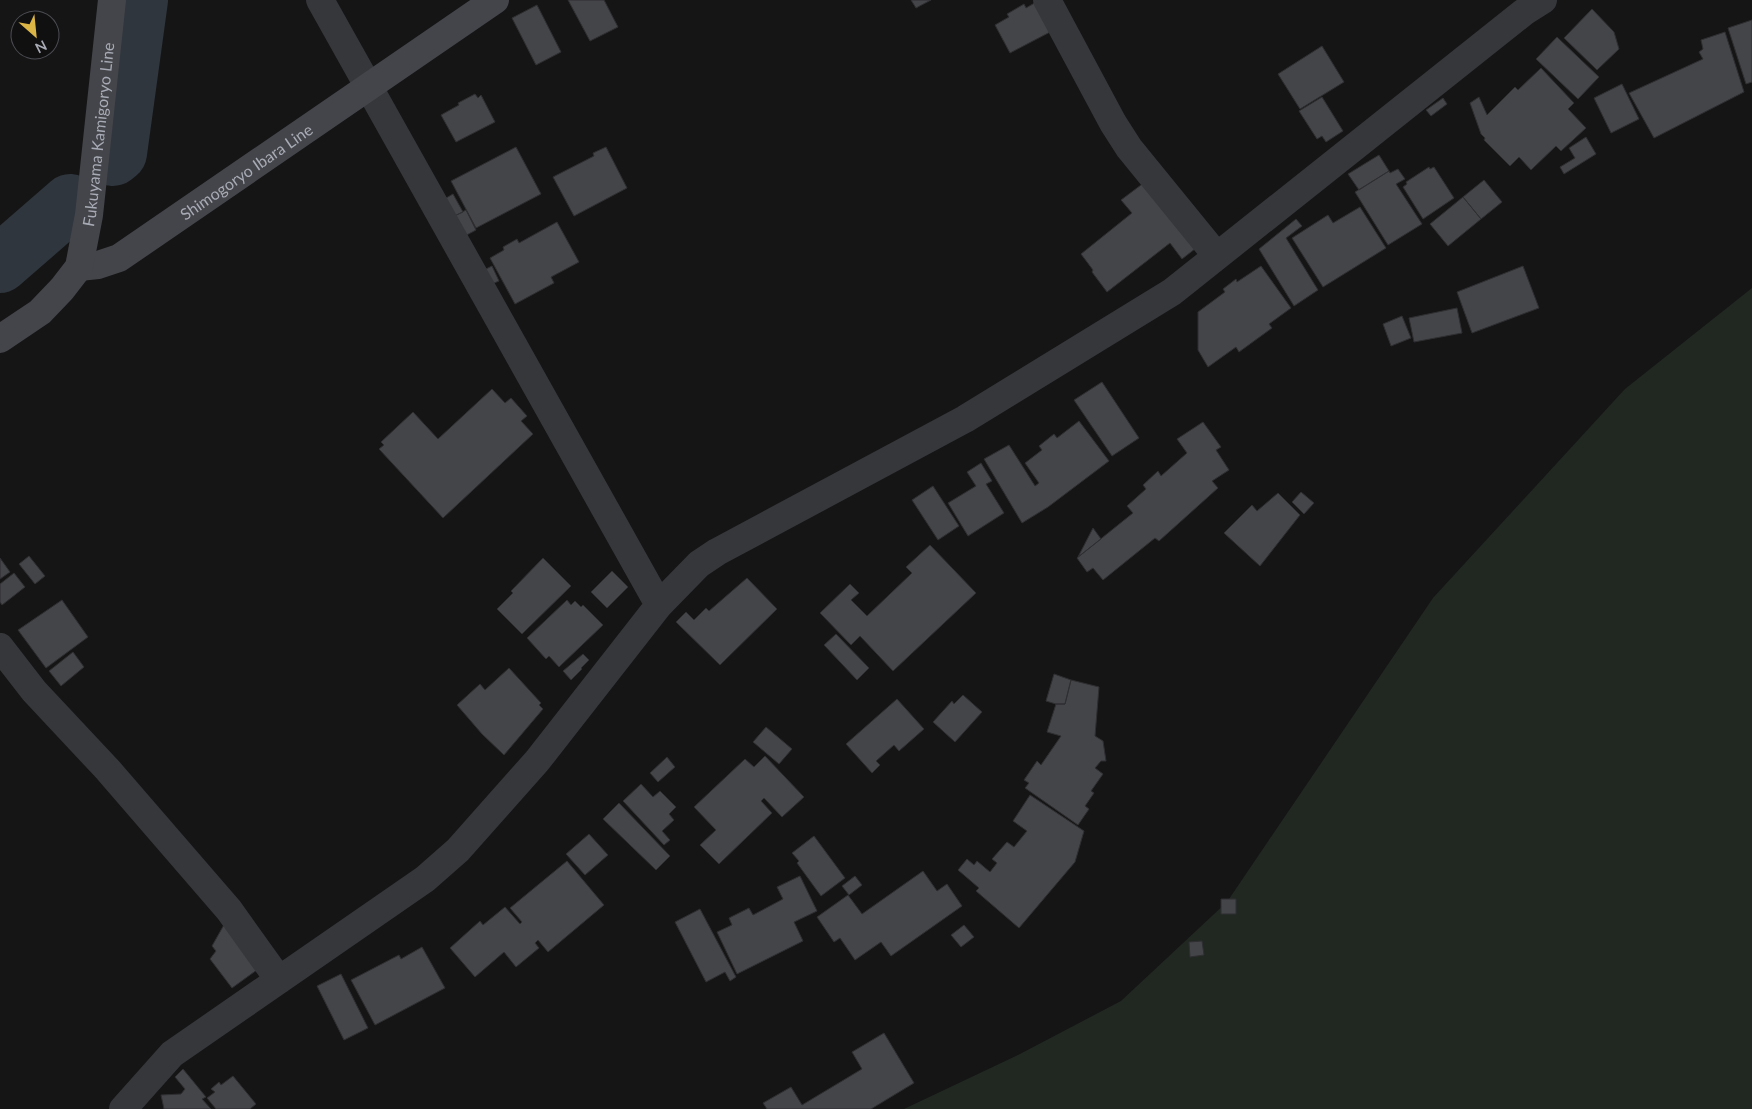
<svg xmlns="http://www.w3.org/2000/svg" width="1752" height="1109" font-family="Lato,sans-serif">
<rect width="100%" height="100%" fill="#151516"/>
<path fill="#212822" d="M 1752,288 L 1752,1109 L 904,1109 L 1020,1054 L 1121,1001 L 1227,902 L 1433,598 L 1625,389 Z"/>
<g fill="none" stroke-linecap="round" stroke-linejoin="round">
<path stroke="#2f363d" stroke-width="58" d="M 113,157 L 118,153 L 139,0
M 0,264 L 70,203"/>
</g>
<path fill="#444549" stroke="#2f2f32" d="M 568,0 L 604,0 L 618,27 L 590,41 Z
M 911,0 L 931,0 L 916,8 Z
M 1038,1 L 1054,30 L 1010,53 L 995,25 L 1009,17 L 1007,14 L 1024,4 L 1026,8 Z
M 537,5 L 561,52 L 536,65 L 512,18 Z
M 1592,9 L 1614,32 L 1619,49 L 1597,70 L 1564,38 Z
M 1752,20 L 1752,82 L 1746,84 L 1728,28 Z
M 1725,32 L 1744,92 L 1654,138 L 1629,93 L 1703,59 L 1699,52 L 1703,49 L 1701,40 Z
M 1557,37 L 1599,77 L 1578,99 L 1536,59 Z
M 1322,46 L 1344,82 L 1300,109 L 1278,74 Z
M 1541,68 L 1574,103 L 1568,109 L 1586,128 L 1561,151 L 1556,146 L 1531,170 L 1519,157 L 1510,166 L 1484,140 L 1485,138 L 1481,134 L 1470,103 L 1479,97 L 1487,115 L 1515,87 L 1518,90 Z
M 1622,84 L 1639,119 L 1611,133 L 1594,98 Z
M 475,94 L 478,98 L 481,95 L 495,122 L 456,142 L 441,115 L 459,105 L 458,103 Z
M 1322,97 L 1343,131 L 1326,142 L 1322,136 L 1317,139 L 1299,111 Z
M 1443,98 L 1447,104 L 1431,116 L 1426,110 Z
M 1586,137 L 1596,154 L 1564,174 L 1560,167 L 1575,158 L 1569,148 Z
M 516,147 L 541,194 L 476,228 L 451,181 Z
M 606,147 L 627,188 L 574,216 L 553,177 L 594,156 L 593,153 Z
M 1379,155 L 1389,171 L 1359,190 L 1348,174 Z
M 1429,167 L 1430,169 L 1434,167 L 1454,198 L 1423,219 L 1403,187 L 1407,184 L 1406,182 Z
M 1398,169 L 1405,179 L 1396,184 L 1422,224 L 1388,245 L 1355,192 L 1389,171 L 1390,173 Z
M 1149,179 L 1200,245 L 1182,259 L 1170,243 L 1107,292 L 1092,272 L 1093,270 L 1081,254 L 1132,213 L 1121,200 Z
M 1484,180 L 1502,202 L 1481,219 L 1463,197 Z
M 453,194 L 463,212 L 450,218 L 441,201 Z
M 1463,197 L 1481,219 L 1448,246 L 1430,224 Z
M 1360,207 L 1386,248 L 1323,287 L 1292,238 L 1328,215 L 1333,223 Z
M 466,210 L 476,230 L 461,238 L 451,218 Z
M 1296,219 L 1302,226 L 1286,238 L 1318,290 L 1294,306 L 1259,249 Z
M 557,222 L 579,262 L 551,277 L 554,283 L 515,304 L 490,258 L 504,250 L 503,247 L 517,239 L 519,243 Z
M 492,266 L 499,281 L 487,286 L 480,272 Z
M 1261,266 L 1291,308 L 1269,324 L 1272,328 L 1239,352 L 1236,347 L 1208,367 L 1198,350 L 1198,312 L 1225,292 L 1223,289 L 1236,279 L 1237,282 Z
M 1523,266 L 1539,308 L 1472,333 L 1457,292 Z
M 1457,308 L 1462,333 L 1414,342 L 1409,318 Z
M 1402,316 L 1411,338 L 1391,346 L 1383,324 Z
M 1102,382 L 1139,438 L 1112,456 L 1074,400 Z
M 492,389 L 505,403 L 511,398 L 527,416 L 521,421 L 533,434 L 443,518 L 379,449 L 384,445 L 381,442 L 413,412 L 438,439 Z
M 1079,421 L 1109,461 L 1048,507 L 1022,523 L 984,459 L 1009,445 L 1035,486 L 1039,483 L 1025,463 L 1042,450 L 1039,446 L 1054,434 L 1057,438 Z
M 1203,422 L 1221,447 L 1216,450 L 1229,470 L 1212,481 L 1218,488 L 1159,541 L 1155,538 L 1103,580 L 1093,568 L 1087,572 L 1077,558 L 1133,513 L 1127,506 L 1146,489 L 1143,485 L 1158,471 L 1161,476 L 1187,453 L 1177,439 Z
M 981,463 L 992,481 L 986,484 L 1004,513 L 968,536 L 948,503 L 976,486 L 967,472 Z
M 933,486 L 959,526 L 938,540 L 912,500 Z
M 1301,492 L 1314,503 L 1304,514 L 1292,502 Z
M 1278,493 L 1300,515 L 1260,566 L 1224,533 L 1252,505 L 1257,511 Z
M 1093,528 L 1101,539 L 1078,557 Z
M 930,545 L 976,593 L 893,671 L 860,636 L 851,645 L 820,613 L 850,584 L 859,593 L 851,600 L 867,616 L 912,573 L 906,567 Z
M 29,556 L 45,576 L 35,584 L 19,564 Z
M 0,558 L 10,572 L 0,579 Z
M 543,558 L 571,586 L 522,634 L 497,609 L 513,593 L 511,591 Z
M 612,571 L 628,587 L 607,608 L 591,592 Z
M 14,573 L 25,587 L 2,605 L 0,602 L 0,584 Z
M 747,578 L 777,609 L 720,665 L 676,622 L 686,612 L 694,620 L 706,608 L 709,611 Z
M 62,600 L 88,637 L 46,668 L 18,630 Z
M 567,600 L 571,605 L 575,601 L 581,607 L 583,605 L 603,625 L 559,667 L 549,656 L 546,659 L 527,638 Z
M 836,634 L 869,668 L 857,680 L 824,645 Z
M 73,652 L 84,667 L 61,686 L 49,671 Z
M 583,654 L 589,660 L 581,668 L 582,669 L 571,680 L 563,671 Z
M 509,668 L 541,703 L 539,705 L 543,709 L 504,755 L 482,734 L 457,705 L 480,684 L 485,690 Z
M 1054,674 L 1071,680 L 1065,704 L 1056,704 L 1046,701 Z
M 1071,680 L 1099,687 L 1095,736 L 1103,741 L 1106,761 L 1101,761 L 1095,768 L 1103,774 L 1091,791 L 1094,793 L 1085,806 L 1089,809 L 1078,825 L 1025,788 L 1029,783 L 1024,780 L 1037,761 L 1041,765 L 1061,736 L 1047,732 L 1056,704 L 1065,704 Z
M 963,695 L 982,712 L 955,742 L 933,722 L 952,701 L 954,704 Z
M 897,699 L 924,729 L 899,751 L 894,745 L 876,761 L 880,765 L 872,773 L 846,744 Z
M 766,727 L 792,749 L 779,764 L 753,742 Z
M 765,756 L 804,797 L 782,817 L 764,798 L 761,801 L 772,813 L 719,864 L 700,845 L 716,830 L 694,807 L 745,759 L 754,767 Z
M 667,757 L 675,767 L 658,782 L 650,773 Z
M 641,784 L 653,797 L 660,791 L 676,807 L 669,814 L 674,820 L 662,831 L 670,840 L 664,845 L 623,801 Z
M 1030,795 L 1084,831 L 1075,862 L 1019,928 L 976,891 L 979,888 L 958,870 L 967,859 L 974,865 L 977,861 L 990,872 L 997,863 L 992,859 L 1007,842 L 1014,847 L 1027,831 L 1013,821 Z
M 619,803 L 670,856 L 656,870 L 603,819 Z
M 589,834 L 608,855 L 585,875 L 566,854 Z
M 814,836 L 845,878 L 821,896 L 797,863 L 799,861 L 792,853 Z
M 567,861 L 604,905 L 548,952 L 538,940 L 535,943 L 539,948 L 516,967 L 504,952 L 475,977 L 450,948 L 480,921 L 483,925 L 505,907 L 520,924 L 522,922 L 510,908 Z
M 923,871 L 937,891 L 947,884 L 962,906 L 891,956 L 881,942 L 855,960 L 840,938 L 834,942 L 817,917 L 848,895 L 862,914 Z
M 800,876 L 817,911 L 794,922 L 803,941 L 737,974 L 717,932 L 732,925 L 729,918 L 749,908 L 753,915 L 783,899 L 777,887 Z
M 855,876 L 862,885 L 849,895 L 842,886 Z
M 1221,899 L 1236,899 L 1236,914 L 1221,914 Z
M 700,909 L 736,977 L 730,981 L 725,972 L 706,982 L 675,922 Z
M 225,923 L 261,967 L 232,988 L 210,959 L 216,951 L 212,946 Z
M 964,925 L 974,937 L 961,947 L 951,935 Z
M 1202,941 L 1204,955 L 1190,957 L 1189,942 Z
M 422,947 L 445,988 L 375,1025 L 351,980 L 399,955 L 401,959 Z
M 341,974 L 368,1028 L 344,1040 L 317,986 Z
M 884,1033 L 914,1083 L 871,1109 L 767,1109 L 763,1103 L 791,1087 L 802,1105 L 862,1069 L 852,1052 Z
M 183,1069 L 206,1097 L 202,1099 L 211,1109 L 164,1109 L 161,1095 L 181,1094 L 185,1089 L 175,1077 Z
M 233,1076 L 256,1104 L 250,1109 L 216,1109 L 207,1098 L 215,1092 L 211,1089 L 219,1082 L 221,1085 Z"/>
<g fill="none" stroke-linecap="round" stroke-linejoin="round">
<path stroke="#36373b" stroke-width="28" d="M 320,0 L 659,605
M 1047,0 L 1113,123 L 1129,148 L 1217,256
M 0,647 L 34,691 L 108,770 L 229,910 L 279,980
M 123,1109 L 172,1054 L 425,879 L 458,850 L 537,761 L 659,605 L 699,564 L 717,552 L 965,419 L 1172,292 L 1524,12 L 1543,0"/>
<g stroke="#44454a" stroke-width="28">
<path id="s1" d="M 79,267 L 98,265 L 119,258 L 495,0"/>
<path id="s2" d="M 0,339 L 40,312 L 62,289 L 79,267 L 89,215 L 112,0"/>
</g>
</g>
<g text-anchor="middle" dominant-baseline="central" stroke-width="5" stroke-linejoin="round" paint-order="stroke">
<g font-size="16" fill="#a8abb5" stroke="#101011">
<text stroke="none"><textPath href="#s2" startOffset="242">Fukuyama Kamigoryo Line</textPath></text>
<text stroke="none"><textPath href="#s1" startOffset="195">Shimogoryo Ibara Line</textPath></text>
</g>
</g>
<g transform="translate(35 35) rotate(153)"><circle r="24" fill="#101011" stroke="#4d4e53"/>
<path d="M0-4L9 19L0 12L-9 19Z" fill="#dcb547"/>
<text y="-8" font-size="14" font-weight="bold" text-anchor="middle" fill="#a8abb5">N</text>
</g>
</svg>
